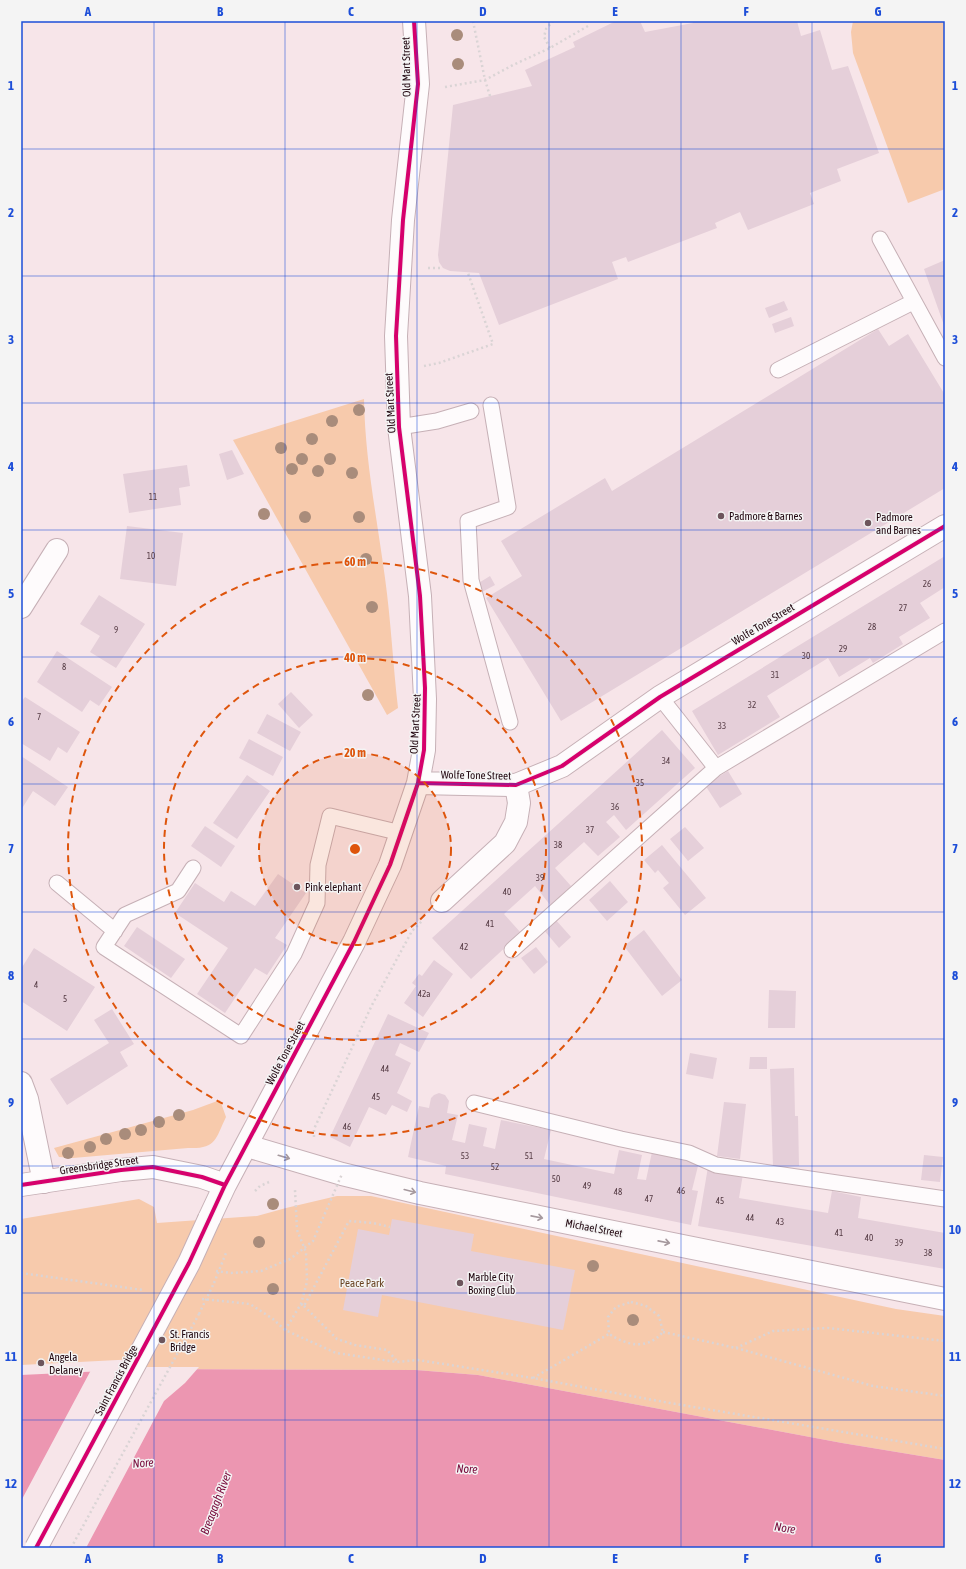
<svg xmlns="http://www.w3.org/2000/svg" width="966" height="1569" font-family="'Asap Condensed',sans-serif">
<rect width="100%" height="100%" fill="#f7e5e9"/>
<path fill="#f7caac" d="M 853,21 L 945,21 L 945,189 L 908,203 L 853,53 L 851,32 Z
M 364,399 C 365,460 377,518 385,578 C 391,621 393,665 398,708 L 387,715 L 233,440 Z
M 220,1100 L 226,1117 C 215,1140 216,1149 188,1148 L 73,1158 L 59,1157 L 54,1148 L 193,1110 Z
M 337,1196 L 371,1196 L 896,1309 L 945,1316 L 945,1460 L 842,1443 L 478,1375 L 416,1370 L 146,1369 L 137,1359 L 21,1365 L 21,1219 L 139,1199 L 154,1207 L 157,1223 L 257,1216 L 286,1208 Z"/>
<path fill="#ec96b1" d="M 146,1369 L 416,1370 L 478,1375 L 842,1443 L 945,1460 L 945,1548 L 474,1548 L 466,1547 L 449,1548 L 21,1548 L 21,1375 Z"/>
<path fill="#f7e5e9" d="M 146,1367 L 199,1367 L 185,1383 L 164,1401 L 86,1548 L 21,1548 L 21,1501 L 91,1370 Z"/>
<path fill="#e5cfd9" d="M 616,21 L 640,21 L 645,32 L 693,23 L 692,21 L 797,21 L 801,36 L 820,30 L 832,70 L 848,66 L 879,153 L 837,169 L 841,181 L 810,193 L 814,204 L 748,230 L 740,212 L 715,223 L 717,228 L 628,262 L 626,257 L 612,262 L 618,279 L 499,325 L 479,273 L 450,271 L 443,268 L 439,262 L 438,255 L 453,105 L 532,86 L 525,70 L 575,47 L 573,42 Z
M 945,260 L 945,328 L 924,269 Z
M 784,301 L 788,310 L 769,318 L 765,308 Z
M 791,317 L 794,326 L 775,333 L 772,324 Z
M 878,329 L 889,346 L 908,334 L 945,395 L 945,488 L 561,721 L 486,598 L 522,576 L 501,541 L 605,478 L 612,491 Z
M 232,450 L 244,474 L 227,480 L 219,454 Z
M 187,465 L 190,486 L 179,488 L 181,505 L 129,513 L 123,474 Z
M 127,526 L 183,533 L 176,586 L 120,579 Z
M 945,556 L 945,587 L 920,603 L 930,618 L 899,637 L 903,644 L 873,663 L 870,658 L 839,677 L 828,658 L 767,696 L 780,717 L 718,755 L 692,711 Z
M 490,576 L 495,585 L 482,592 L 477,584 Z
M 99,595 L 145,624 L 116,668 L 90,652 L 100,636 L 80,624 Z
M 57,651 L 112,687 L 99,706 L 90,700 L 82,712 L 37,682 Z
M 291,692 L 313,715 L 299,728 L 278,704 Z
M 25,697 L 80,732 L 67,753 L 58,747 L 50,761 L 21,743 L 21,702 Z
M 267,714 L 301,732 L 290,751 L 257,733 Z
M 662,730 L 695,768 L 626,830 L 614,815 L 606,822 L 620,837 L 598,856 L 584,842 L 555,868 L 571,886 L 551,906 L 535,886 L 504,914 L 521,933 L 471,979 L 432,938 Z
M 249,739 L 283,757 L 273,776 L 239,758 Z
M 21,756 L 68,787 L 55,806 L 33,791 L 21,810 Z
M 728,771 L 742,794 L 720,808 L 705,785 Z
M 247,775 L 270,791 L 237,839 L 213,823 Z
M 205,826 L 235,846 L 221,867 L 191,846 Z
M 685,827 L 704,848 L 688,861 L 670,839 Z
M 662,845 L 706,898 L 685,915 L 663,888 L 669,883 L 658,870 L 655,873 L 644,860 Z
M 278,874 L 306,893 L 275,938 L 287,945 L 267,975 L 255,968 L 225,1013 L 197,994 L 228,948 L 175,913 L 195,883 L 224,902 L 231,891 L 255,906 Z
M 610,881 L 628,902 L 607,921 L 589,900 Z
M 555,919 L 571,937 L 559,948 L 543,929 Z
M 137,927 L 185,959 L 171,978 L 124,946 Z
M 644,930 L 682,980 L 662,996 L 624,946 Z
M 536,947 L 548,962 L 534,974 L 521,958 Z
M 34,948 L 95,987 L 67,1031 L 21,1001 L 21,969 Z
M 434,960 L 453,974 L 423,1017 L 404,1003 L 416,986 L 412,983 L 419,974 L 422,976 Z
M 769,990 L 796,991 L 795,1028 L 768,1028 Z
M 112,1009 L 134,1044 L 120,1052 L 128,1066 L 67,1105 L 50,1079 L 109,1043 L 94,1020 Z
M 388,1014 L 429,1033 L 419,1052 L 400,1043 L 395,1055 L 411,1063 L 397,1093 L 412,1101 L 407,1112 L 392,1105 L 386,1115 L 369,1107 L 350,1147 L 330,1137 Z
M 690,1053 L 717,1058 L 713,1079 L 686,1074 Z
M 750,1057 L 767,1057 L 767,1069 L 749,1069 Z
M 794,1068 L 795,1116 L 798,1116 L 799,1166 L 773,1167 L 770,1069 Z
M 439,1093 L 445,1095 L 449,1101 L 447,1113 L 458,1115 L 452,1140 L 465,1143 L 469,1124 L 487,1128 L 483,1146 L 495,1149 L 501,1120 L 551,1130 L 544,1159 L 614,1174 L 619,1150 L 642,1155 L 637,1179 L 646,1180 L 652,1152 L 699,1162 L 692,1190 L 698,1191 L 691,1225 L 445,1174 L 446,1166 L 408,1157 L 419,1106 L 429,1108 L 431,1098 L 434,1095 Z
M 724,1102 L 746,1104 L 740,1159 L 717,1156 Z
M 924,1155 L 943,1157 L 940,1182 L 921,1180 Z
M 708,1167 L 743,1174 L 739,1198 L 828,1213 L 832,1191 L 861,1197 L 858,1218 L 945,1233 L 945,1269 L 698,1226 Z
M 392,1219 L 474,1234 L 471,1251 L 575,1270 L 563,1330 L 382,1295 L 378,1317 L 343,1310 L 358,1229 L 389,1235 Z"/>
<g fill="none" stroke-linecap="round" stroke-linejoin="round">
<defs>
<path id="lane" d="M 880,239 L 945,358
M 778,370 L 913,302
M 491,405 L 508,507 L 468,521 L 471,580 L 510,722
M 399,427 L 437,421 L 471,411
M 660,697 L 716,768
M 193,868 L 178,891 L 125,915 L 104,947 L 241,1036 L 294,954 L 317,903 L 318,865 L 330,816 L 401,833
M 57,883 L 115,931
M 512,950 L 716,768 L 945,631
M 474,1103 L 621,1139 L 689,1153 L 716,1165 L 945,1199"/>
<path id="street" d="M 21,607 L 57,550
M 442,901 L 505,843 L 516,822 L 519,803 L 516,785
M 21,1083 L 27,1099 L 44,1182"/>
<path id="secondary" d="M 418,783 L 516,785 L 562,766 L 660,697 L 945,526
M 247,1146 L 342,1174 L 420,1193 L 945,1299
M 21,1185 L 121,1170 L 153,1167 L 202,1177 L 225,1185
M 209,1219 L 225,1185 L 354,942 L 390,865 L 418,783 L 424,750 L 425,699 L 420,596 L 399,427 L 396,336 L 403,220 L 418,84 L 414,21"/>
</defs>
<use href="#lane" stroke="#c6b0b6" stroke-width="17"/>
<use href="#street" stroke="#c6b0b6" stroke-width="24"/>
<use href="#secondary" stroke="#c6b0b6" stroke-width="24"/>
<path stroke="#dad4d5" stroke-width="2.5" stroke-dasharray="2 3" stroke-linecap="butt" d="M 473,21 L 485,80 L 490,96
M 550,48 L 544,37 L 546,29 L 553,21
M 445,87 L 485,80 L 513,65 L 550,48 L 588,26
M 428,268 L 443,268
M 424,366 L 439,363 L 493,344 L 468,273
M 314,1137 L 314,1129 L 372,1005 L 412,931 L 423,920
M 255,1191 L 260,1186 L 269,1182
M 21,1273 L 143,1290
M 214,1283 L 226,1253
M 202,1299 L 250,1304 L 273,1319 L 285,1330 L 336,1353 L 397,1362 L 418,1360 L 533,1378 L 670,1403 L 945,1449
M 631,1302 L 646,1306 L 659,1316 L 663,1332 C 647,1350 628,1346 609,1334 L 608,1317 L 616,1307 Z
M 301,1304 L 304,1306 L 349,1221 L 373,1223 L 390,1227
M 304,1306 L 337,1339 L 355,1345 L 387,1350 L 397,1361
M 285,1330 L 301,1304 L 307,1282 L 306,1252 L 297,1230 L 295,1190
M 663,1332 L 736,1348 L 873,1386 L 945,1396
M 736,1348 L 773,1331 L 828,1328 L 945,1341
M 533,1378 L 609,1334
M 71,1548 L 199,1314"/>
<use href="#lane" stroke="#fefbfc" stroke-width="15"/>
<use href="#street" stroke="#fefbfc" stroke-width="22"/>
<use href="#secondary" stroke="#fefbfc" stroke-width="22"/>
<defs>
<path id="secondary-bridge" d="M 36,1548 L 189,1263 L 209,1219"/>
</defs>
<use href="#secondary-bridge" stroke="#c6b0b6" stroke-width="24" stroke-linecap="butt"/>
<path stroke="#dad4d5" stroke-width="2.5" stroke-dasharray="2 3" stroke-linecap="butt" d="M 216,1271 L 231,1273 L 261,1271 L 290,1259 L 313,1241 L 342,1174
M 199,1314 L 214,1283"/>
<use href="#secondary-bridge" stroke="#fefbfc" stroke-width="22"/>
<defs>
<path id="cycleway" d="M 418,783 L 516,785 L 562,766 L 660,697 L 945,526
M 21,1185 L 121,1170 L 153,1167 L 202,1177 L 225,1185
M 36,1548 L 189,1263 L 225,1185 L 354,942 L 390,865 L 418,783 L 424,750 L 425,688 L 420,596 L 399,427 L 396,336 L 403,220 L 418,84 L 414,21"/>
</defs>
<use href="#cycleway" stroke="#f4f4f4" stroke-width="6"/>
<use href="#cycleway" stroke="#d6006c" stroke-width="4"/>
</g>
<g fill="#a98c7b">
<circle cx="457" cy="35" r="6"/>
<circle cx="458" cy="64" r="6"/>
<circle cx="359" cy="410" r="6"/>
<circle cx="332" cy="421" r="6"/>
<circle cx="312" cy="439" r="6"/>
<circle cx="281" cy="448" r="6"/>
<circle cx="302" cy="459" r="6"/>
<circle cx="330" cy="459" r="6"/>
<circle cx="292" cy="469" r="6"/>
<circle cx="318" cy="471" r="6"/>
<circle cx="352" cy="473" r="6"/>
<circle cx="264" cy="514" r="6"/>
<circle cx="305" cy="517" r="6"/>
<circle cx="359" cy="517" r="6"/>
<circle cx="366" cy="559" r="6"/>
<circle cx="372" cy="607" r="6"/>
<circle cx="368" cy="695" r="6"/>
<circle cx="179" cy="1115" r="6"/>
<circle cx="159" cy="1122" r="6"/>
<circle cx="141" cy="1130" r="6"/>
<circle cx="125" cy="1134" r="6"/>
<circle cx="106" cy="1139" r="6"/>
<circle cx="90" cy="1147" r="6"/>
<circle cx="68" cy="1153" r="6"/>
<circle cx="273" cy="1204" r="6"/>
<circle cx="259" cy="1242" r="6"/>
<circle cx="593" cy="1266" r="6"/>
<circle cx="273" cy="1289" r="6"/>
<circle cx="633" cy="1320" r="6"/>
</g>
<defs><path id="oneway-shaft" d="M-6 0H5M1.5-3L5.5 0L1.5 3" fill="none" stroke-width="1.6" stroke-linecap="round" stroke-linejoin="round"/></defs>
<g stroke="#a6999e">
<use href="#oneway-shaft" transform="translate(284 1157) rotate(16)"/>
<use href="#oneway-shaft" transform="translate(410 1191) rotate(14)"/>
<use href="#oneway-shaft" transform="translate(537 1217) rotate(11)"/>
<use href="#oneway-shaft" transform="translate(664 1242) rotate(11)"/>
</g>
<path fill="none" stroke="#1d4ed8" stroke-width="1" stroke-opacity="0.55" d="M 154,21 L 154,1548M 285,21 L 285,1548M 417,21 L 417,1548M 549,21 L 549,1548M 681,21 L 681,1548M 812,21 L 812,1548M 21,149 L 945,149M 21,276 L 945,276M 21,403 L 945,403M 21,530 L 945,530M 21,657 L 945,657M 21,784 L 945,784M 21,912 L 945,912M 21,1039 L 945,1039M 21,1166 L 945,1166M 21,1293 L 945,1293M 21,1420 L 945,1420"/>
<circle cx="355" cy="849" r="96" fill="#de550c" fill-opacity=".12"/>
<g fill="none" stroke="#de550c" stroke-width="2" stroke-dasharray="7 5">
<circle cx="355" cy="849" r="96"/>
<circle cx="355" cy="849" r="191"/>
<circle cx="355" cy="849" r="287"/>
</g>
<g fill="#6d555c" stroke="#f4f4f4" stroke-width="1.5">
<circle cx="721" cy="516" r="4"/>
<circle cx="868" cy="523" r="4"/>
<circle cx="297" cy="887" r="4"/>
<circle cx="460" cy="1283" r="4"/>
<circle cx="162" cy="1340" r="4"/>
<circle cx="41" cy="1363" r="4"/>
</g>
<g text-anchor="middle" dominant-baseline="central" stroke-width="3" stroke-linejoin="round" paint-order="stroke">
<g font-size="9" fill="#543a43">
<text x="153" y="497">11</text>
<text x="151" y="556">10</text>
<text x="927" y="584">26</text>
<text x="903" y="608">27</text>
<text x="872" y="627">28</text>
<text x="116" y="630">9</text>
<text x="843" y="649">29</text>
<text x="806" y="656">30</text>
<text x="64" y="667">8</text>
<text x="775" y="675">31</text>
<text x="752" y="705">32</text>
<text x="39" y="717">7</text>
<text x="722" y="726">33</text>
<text x="666" y="761">34</text>
<text x="640" y="783">35</text>
<text x="615" y="807">36</text>
<text x="590" y="830">37</text>
<text x="558" y="845">38</text>
<text x="540" y="878">39</text>
<text x="507" y="892">40</text>
<text x="490" y="924">41</text>
<text x="464" y="947">42</text>
<text x="36" y="985">4</text>
<text x="424" y="994">42a</text>
<text x="65" y="999">5</text>
<text x="385" y="1069">44</text>
<text x="376" y="1097">45</text>
<text x="347" y="1127">46</text>
<text x="465" y="1156">53</text>
<text x="529" y="1156">51</text>
<text x="495" y="1167">52</text>
<text x="556" y="1179">50</text>
<text x="587" y="1186">49</text>
<text x="681" y="1191">46</text>
<text x="618" y="1192">48</text>
<text x="649" y="1199">47</text>
<text x="720" y="1201">45</text>
<text x="750" y="1218">44</text>
<text x="780" y="1222">43</text>
<text x="839" y="1233">41</text>
<text x="869" y="1238">40</text>
<text x="899" y="1243">39</text>
<text x="928" y="1253">38</text>
</g>
<g font-size="11" fill="#220710" stroke="#f4f4f4">
<text transform="translate(406 67) rotate(-91)">Old Mart Street</text>
<text transform="translate(390 403) rotate(-93)">Old Mart Street</text>
<text transform="translate(763 624) rotate(-31)">Wolfe Tone Street</text>
<text transform="translate(415 724) rotate(-87)">Old Mart Street</text>
<text transform="translate(476 775) rotate(1)">Wolfe Tone Street</text>
<text transform="translate(285 1053) rotate(-62)">Wolfe Tone Street</text>
<text transform="translate(99 1165) rotate(-8)">Greensbridge Street</text>
<text transform="translate(594 1228) rotate(11)">Michael Street</text>
<text transform="translate(116 1380) rotate(-62)">Saint Francis Bridge</text>
</g>
<g font-size="11" fill="#220710" stroke="#f4f4f4" text-anchor="start">
<text x="729" y="516">Padmore &amp; Barnes</text>
<text x="876" y="517">Padmore<tspan x="876" dy="13">and Barnes</tspan></text>
<text x="305" y="887">Pink elephant</text>
<text x="468" y="1277">Marble City<tspan x="468" dy="13">Boxing Club</tspan></text>
<text x="170" y="1334">St. Francis<tspan x="170" dy="13">Bridge</tspan></text>
<text x="49" y="1357">Angela<tspan x="49" dy="13">Delaney</tspan></text>
</g>
<g font-size="11" fill="#694321" stroke="#f4f4f4">
<text x="362" y="1283">Peace Park</text>
</g>
<g font-size="12" font-style="italic" fill="#780c3c" stroke="#f4f4f4">
<text transform="translate(143 1463) rotate(-4)">Nore</text>
<text transform="translate(467 1469) rotate(3)">Nore</text>
<text transform="translate(216 1503) rotate(-69)">Breagagh River</text>
<text transform="translate(785 1528) rotate(9)">Nore</text>
</g>
</g>
<circle cx="355" cy="849" r="6" fill="#de550c" stroke="#f4f4f4" stroke-width="2"/>
<g font-size="12" text-anchor="middle" font-weight="bold" fill="#de550c" stroke="#f4f4f4" stroke-width="3" stroke-linejoin="round" paint-order="stroke">
<text x="355" y="566">60 m</text>
<text x="355" y="662">40 m</text>
<text x="355" y="757">20 m</text>
</g>
<rect width="966" height="1569" fill="none" stroke="#f4f4f4" stroke-width="44"/>
<rect x="22" y="22" width="922" height="1525" fill="none" stroke="#1d4ed8" stroke-width="1.5"/>
<g font-size="13" text-anchor="middle" font-weight="bold" fill="#1d4ed8">
<text x="88" y="16">A</text>
<text x="220" y="16">B</text>
<text x="351" y="16">C</text>
<text x="483" y="16">D</text>
<text x="615" y="16">E</text>
<text x="746" y="16">F</text>
<text x="878" y="16">G</text>
<text x="11" y="90">1</text>
<text x="955" y="90">1</text>
<text x="11" y="217">2</text>
<text x="955" y="217">2</text>
<text x="11" y="344">3</text>
<text x="955" y="344">3</text>
<text x="11" y="471">4</text>
<text x="955" y="471">4</text>
<text x="11" y="598">5</text>
<text x="955" y="598">5</text>
<text x="11" y="726">6</text>
<text x="955" y="726">6</text>
<text x="11" y="853">7</text>
<text x="955" y="853">7</text>
<text x="11" y="980">8</text>
<text x="955" y="980">8</text>
<text x="11" y="1107">9</text>
<text x="955" y="1107">9</text>
<text x="11" y="1234">10</text>
<text x="955" y="1234">10</text>
<text x="11" y="1361">11</text>
<text x="955" y="1361">11</text>
<text x="11" y="1488">12</text>
<text x="955" y="1488">12</text>
<text x="88" y="1563">A</text>
<text x="220" y="1563">B</text>
<text x="351" y="1563">C</text>
<text x="483" y="1563">D</text>
<text x="615" y="1563">E</text>
<text x="746" y="1563">F</text>
<text x="878" y="1563">G</text>
</g>
</svg>
